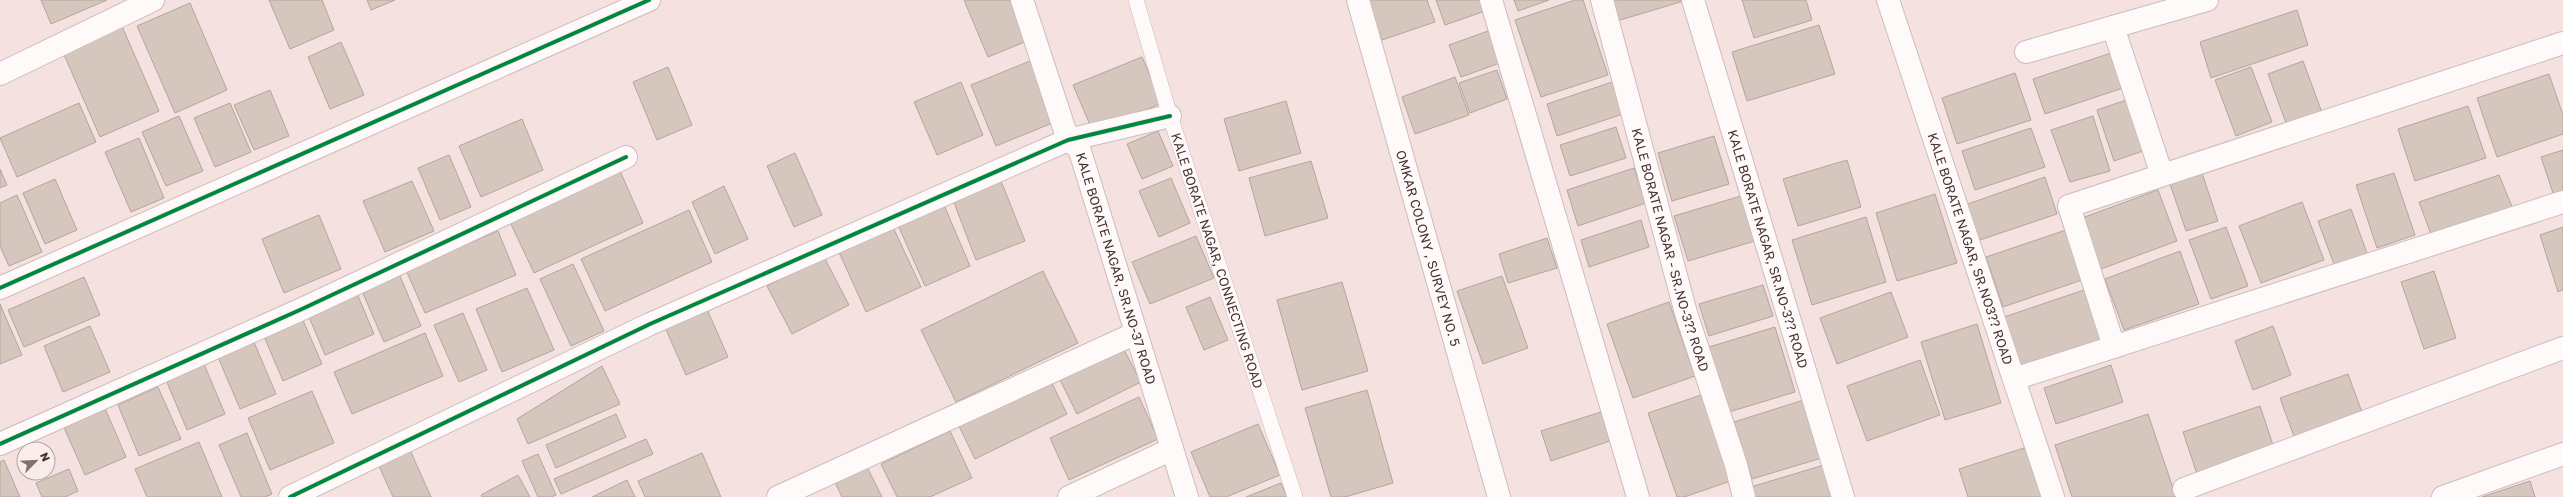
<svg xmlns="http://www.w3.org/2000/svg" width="2563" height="497" font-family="'Golos Text',sans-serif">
<rect width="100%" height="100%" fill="#f5e1e0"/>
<path fill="#d6c7be" stroke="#b3a59c" d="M 41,0 L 107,0 L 51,24 Z
M 269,0 L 322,0 L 334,30 L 290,49 Z
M 367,0 L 395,0 L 371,10 Z
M 964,0 L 1016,0 L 1032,39 L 988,57 Z
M 1367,0 L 1427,0 L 1435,22 L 1382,40 Z
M 1436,0 L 1484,0 L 1488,10 L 1445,25 Z
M 1514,0 L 1549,0 L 1518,11 Z
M 1575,0 L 1583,0 L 1608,75 L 1541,97 L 1515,20 Z
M 1611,0 L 1687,0 L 1617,21 Z
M 1742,0 L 1806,0 L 1812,20 L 1754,38 Z
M 190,3 L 227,90 L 175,113 L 137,26 Z
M 2297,10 L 2308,45 L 2211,78 L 2200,42 Z
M 121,24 L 159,111 L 100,137 L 62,50 Z
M 1819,25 L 1835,74 L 1747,101 L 1732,52 Z
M 1488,31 L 1500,63 L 1461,77 L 1449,45 Z
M 341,42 L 364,95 L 330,109 L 308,57 Z
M 2111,53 L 2123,88 L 2045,114 L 2033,79 Z
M 1142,57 L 1162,103 L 1093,132 L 1073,85 Z
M 1030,61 L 1055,122 L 996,146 L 971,85 Z
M 2303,61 L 2324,118 L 2289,131 L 2268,74 Z
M 668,67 L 692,125 L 657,140 L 633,82 Z
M 2251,67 L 2272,122 L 2236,136 L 2215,80 Z
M 1497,70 L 1507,99 L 1470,113 L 1459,83 Z
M 2015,73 L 2031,120 L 1957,144 L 1942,98 Z
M 2549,74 L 2563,115 L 2563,134 L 2497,157 L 2477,98 Z
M 1455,77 L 1469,115 L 1415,134 L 1402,97 Z
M 961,82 L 983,135 L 937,155 L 914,102 Z
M 1612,82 L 1623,114 L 1557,136 L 1547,104 Z
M 270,90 L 289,136 L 254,150 L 234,105 Z
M 2132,98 L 2149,149 L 2114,161 L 2097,110 Z
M 1286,101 L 1301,153 L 1239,171 L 1224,119 Z
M 79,103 L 96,142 L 17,177 L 0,138 Z
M 230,103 L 251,152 L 215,167 L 194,118 Z
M 2468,106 L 2486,158 L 2415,181 L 2398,129 Z
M 179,116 L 203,171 L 166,186 L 142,132 Z
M 2093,116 L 2110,171 L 2070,182 L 2051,130 Z
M 522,119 L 543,170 L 481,197 L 459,146 Z
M 1616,127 L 1626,158 L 1570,176 L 1560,145 Z
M 2031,128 L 2045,167 L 1975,190 L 1962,151 Z
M 1158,131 L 1173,166 L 1142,179 L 1127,144 Z
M 1714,136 L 1729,184 L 1672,201 L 1658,153 Z
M 139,138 L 164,198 L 131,212 L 105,152 Z
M 2563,150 L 2563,193 L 2554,196 L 2541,157 Z
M 795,153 L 822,215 L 794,227 L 767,166 Z
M 449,155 L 471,207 L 440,220 L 418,168 Z
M 1847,160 L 1861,207 L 1798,226 L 1783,179 Z
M 1311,161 L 1328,218 L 1265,236 L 1249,178 Z
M 1634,168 L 1646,203 L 1578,226 L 1567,190 Z
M 0,169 L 7,185 L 0,188 Z
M 2201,170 L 2218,221 L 2186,231 L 2169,181 Z
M 620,171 L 643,223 L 534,273 L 510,222 Z
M 2394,173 L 2415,235 L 2377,248 L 2356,185 Z
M 2499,175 L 2513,209 L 2432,237 L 2419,202 Z
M 2045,177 L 2057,214 L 1974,242 L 1962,206 Z
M 1171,178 L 1190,223 L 1159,237 L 1139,191 Z
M 55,179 L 77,230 L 45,244 L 23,193 Z
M 412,181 L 434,231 L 385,252 L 363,201 Z
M 1001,181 L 1025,241 L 976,260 L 953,200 Z
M 724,186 L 748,239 L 715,254 L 692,202 Z
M 2158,190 L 2177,241 L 2101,269 L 2082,218 Z
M 1935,194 L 1957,263 L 1897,281 L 1876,213 Z
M 17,195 L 42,252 L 9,266 L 0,246 L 0,203 Z
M 1741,196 L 1755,241 L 1688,261 L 1674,216 Z
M 2302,202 L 2324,260 L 2261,283 L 2239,226 Z
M 944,205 L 970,266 L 925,286 L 898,225 Z
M 2351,209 L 2368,256 L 2335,267 L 2318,221 Z
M 689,210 L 712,262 L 605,311 L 581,259 Z
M 319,215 L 341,269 L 284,293 L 262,239 Z
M 1866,217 L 1886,282 L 1812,305 L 1792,240 Z
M 1641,220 L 1649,247 L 1589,267 L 1581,240 Z
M 892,225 L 921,287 L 866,312 L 838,250 Z
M 2226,227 L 2248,286 L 2211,299 L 2189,240 Z
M 2563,227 L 2563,290 L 2558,292 L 2540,235 Z
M 2066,230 L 2082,280 L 2003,307 L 1986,257 Z
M 498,231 L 516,275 L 425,313 L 406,270 Z
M 1196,236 L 1214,278 L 1150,304 L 1132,262 Z
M 1547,238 L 1557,268 L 1508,283 L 1499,254 Z
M 2180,251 L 2199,304 L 2124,330 L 2105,279 Z
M 824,257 L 849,305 L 792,334 L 767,286 Z
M 573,264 L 604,331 L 571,346 L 540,279 Z
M 1043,271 L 1078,343 L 956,402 L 921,330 Z
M 2434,271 L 2456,338 L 2424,349 L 2401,282 Z
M 400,276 L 421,326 L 384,342 L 362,291 Z
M 1502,276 L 1528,348 L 1483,364 L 1457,291 Z
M 84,277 L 100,315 L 24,347 L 8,310 Z
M 1342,282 L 1368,371 L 1302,390 L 1277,300 Z
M 1763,285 L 1773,316 L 1709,336 L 1699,304 Z
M 527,288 L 554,350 L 502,372 L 476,309 Z
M 2087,289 L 2106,344 L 2023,372 L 2004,317 Z
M 356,291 L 374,334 L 325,355 L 307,312 Z
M 1891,292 L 1908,337 L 1837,364 L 1820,318 Z
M 1210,297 L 1228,340 L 1204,350 L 1186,307 Z
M 1669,302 L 1695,376 L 1633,398 L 1607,324 Z
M 0,304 L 22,355 L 0,364 Z
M 706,307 L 728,357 L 686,375 L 664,325 Z
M 463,313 L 487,370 L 459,382 L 434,325 Z
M 302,318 L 322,364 L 283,381 L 263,334 Z
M 1977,324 L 2001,403 L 1945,420 L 1921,342 Z
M 90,326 L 110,372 L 63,392 L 44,346 Z
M 2273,326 L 2291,375 L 2253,390 L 2235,341 Z
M 1775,327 L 1795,392 L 1729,412 L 1709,347 Z
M 425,333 L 443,376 L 352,414 L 334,372 Z
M 251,335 L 276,394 L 240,409 L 215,350 Z
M 1123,348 L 1141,382 L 1077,414 L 1060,380 Z
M 1920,360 L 1940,415 L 1867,441 L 1847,386 Z
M 204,364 L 225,414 L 187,430 L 166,380 Z
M 2111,365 L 2123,402 L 2056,424 L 2044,388 Z
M 602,366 L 620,404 L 528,444 L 517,419 Z
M 2348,374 L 2363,415 L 2295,439 L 2280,398 Z
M 1048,375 L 1067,414 L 975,459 L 956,420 Z
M 158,387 L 181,439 L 139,456 L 118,405 Z
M 1367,390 L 1393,483 L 1345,497 L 1331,497 L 1305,408 Z
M 312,391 L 334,443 L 270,470 L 248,418 Z
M 1704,394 L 1734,480 L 1684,497 L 1677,497 L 1648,413 Z
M 1139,397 L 1158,439 L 1069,480 L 1050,438 Z
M 1807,399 L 1825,457 L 1752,479 L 1734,422 Z
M 104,406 L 126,457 L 85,475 L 62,423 Z
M 2260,406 L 2275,451 L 2198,477 L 2183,432 Z
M 1601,412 L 1610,441 L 1551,461 L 1541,431 Z
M 616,414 L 626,437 L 556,468 L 546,445 Z
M 2148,414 L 2176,497 L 2072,497 L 2055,445 Z
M 1258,424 L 1280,475 L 1226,497 L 1210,497 L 1191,452 Z
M 950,431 L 972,478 L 930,497 L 897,497 L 881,464 Z
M 247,433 L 272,494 L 265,497 L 241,497 L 219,445 Z
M 646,439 L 653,454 L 561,494 L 554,479 Z
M 199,442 L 222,497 L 147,497 L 135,469 Z
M 2027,447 L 2043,497 L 1968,497 L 1959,469 Z
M 410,450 L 431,497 L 393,497 L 378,464 Z
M 702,453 L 721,497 L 645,497 L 638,481 Z
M 538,454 L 556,495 L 551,497 L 538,497 L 522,461 Z
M 4,460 L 20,497 L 0,497 L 0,462 Z
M 865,463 L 882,497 L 842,497 L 833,478 Z
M 1827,464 L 1837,497 L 1754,497 L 1751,487 Z
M 69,469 L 78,491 L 65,497 L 42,497 L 36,483 Z
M 518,475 L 530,497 L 482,497 L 481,495 Z
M 627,480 L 635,497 L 592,497 Z
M 2530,481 L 2535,497 L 2482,497 Z
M 1281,483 L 1287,497 L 1246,497 Z"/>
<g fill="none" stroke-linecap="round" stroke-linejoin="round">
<defs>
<g id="lane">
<path id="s1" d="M 1136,0 L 1170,116 L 1295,497"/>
</g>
<g id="street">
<path id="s2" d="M 1022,0 L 1068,140 L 1079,148 L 1187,497"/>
<path id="s3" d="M 1358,0 L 1499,497"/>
<path d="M 1491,0 L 1638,497"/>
<path id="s4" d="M 1602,0 L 1686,313 L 1736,465 L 1744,497"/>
<path id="s5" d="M 1693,0 L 1843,497"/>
<path id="s6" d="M 1888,0 L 2053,497"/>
<path d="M 2113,27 L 2162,175"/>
<path d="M 2026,52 L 2207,0"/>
<path d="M 0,74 L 153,0"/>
<path d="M 0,288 L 649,0"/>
<path d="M 2114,347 L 2069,206 L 2563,43"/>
<path d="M 2014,379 L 2563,202"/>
<path d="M 0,444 L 302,309 L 626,157"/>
<path d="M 2184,489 L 2563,348"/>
<path d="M 290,497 L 650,324 L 1068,140 L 1170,116"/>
<path d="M 778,497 L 1136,333"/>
<path d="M 1069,497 L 1172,449"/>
<path d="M 2443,497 L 2563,454"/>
</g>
</defs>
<use href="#lane" stroke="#cebbba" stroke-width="16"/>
<use href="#street" stroke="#cebbba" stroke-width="24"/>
<use href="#lane" stroke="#fefafa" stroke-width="15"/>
<use href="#street" stroke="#fefafa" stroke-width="22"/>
<defs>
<path id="cycleway" d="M 0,288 L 649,0
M 0,444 L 302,309 L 626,157
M 290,497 L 650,324 L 1068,140 L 1170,116"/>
</defs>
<use href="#cycleway" stroke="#f9edec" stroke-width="6"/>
<use href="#cycleway" stroke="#00873e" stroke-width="4"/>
</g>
<g text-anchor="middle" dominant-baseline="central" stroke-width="3" stroke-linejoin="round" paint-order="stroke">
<g font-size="13" fill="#483130" stroke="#f9edec">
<text stroke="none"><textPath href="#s3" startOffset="258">OMKAR COLONY , SURVEY NO. 5</textPath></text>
<text stroke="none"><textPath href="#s5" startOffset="260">KALE BORATE NAGAR, SR.NO-3?? ROAD</textPath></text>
<text stroke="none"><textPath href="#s4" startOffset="259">KALE BORATE NAGAR - SR.NO-3?? ROAD</textPath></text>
<text stroke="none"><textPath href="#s6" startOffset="262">KALE BORATE NAGAR, SR.NO3?? ROAD</textPath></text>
<text stroke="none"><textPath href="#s1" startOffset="273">KALE BORATE NAGAR, CONNECTING ROAD</textPath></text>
<text stroke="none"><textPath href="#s2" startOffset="287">KALE BORATE NAGAR, SR.NO-37 ROAD</textPath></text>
</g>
</g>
<g transform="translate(36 461) rotate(66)"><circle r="19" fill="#f9edec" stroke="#b2a2a1"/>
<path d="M0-3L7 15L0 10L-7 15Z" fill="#856f6e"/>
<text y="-6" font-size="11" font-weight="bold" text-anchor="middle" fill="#483130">N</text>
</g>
</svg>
